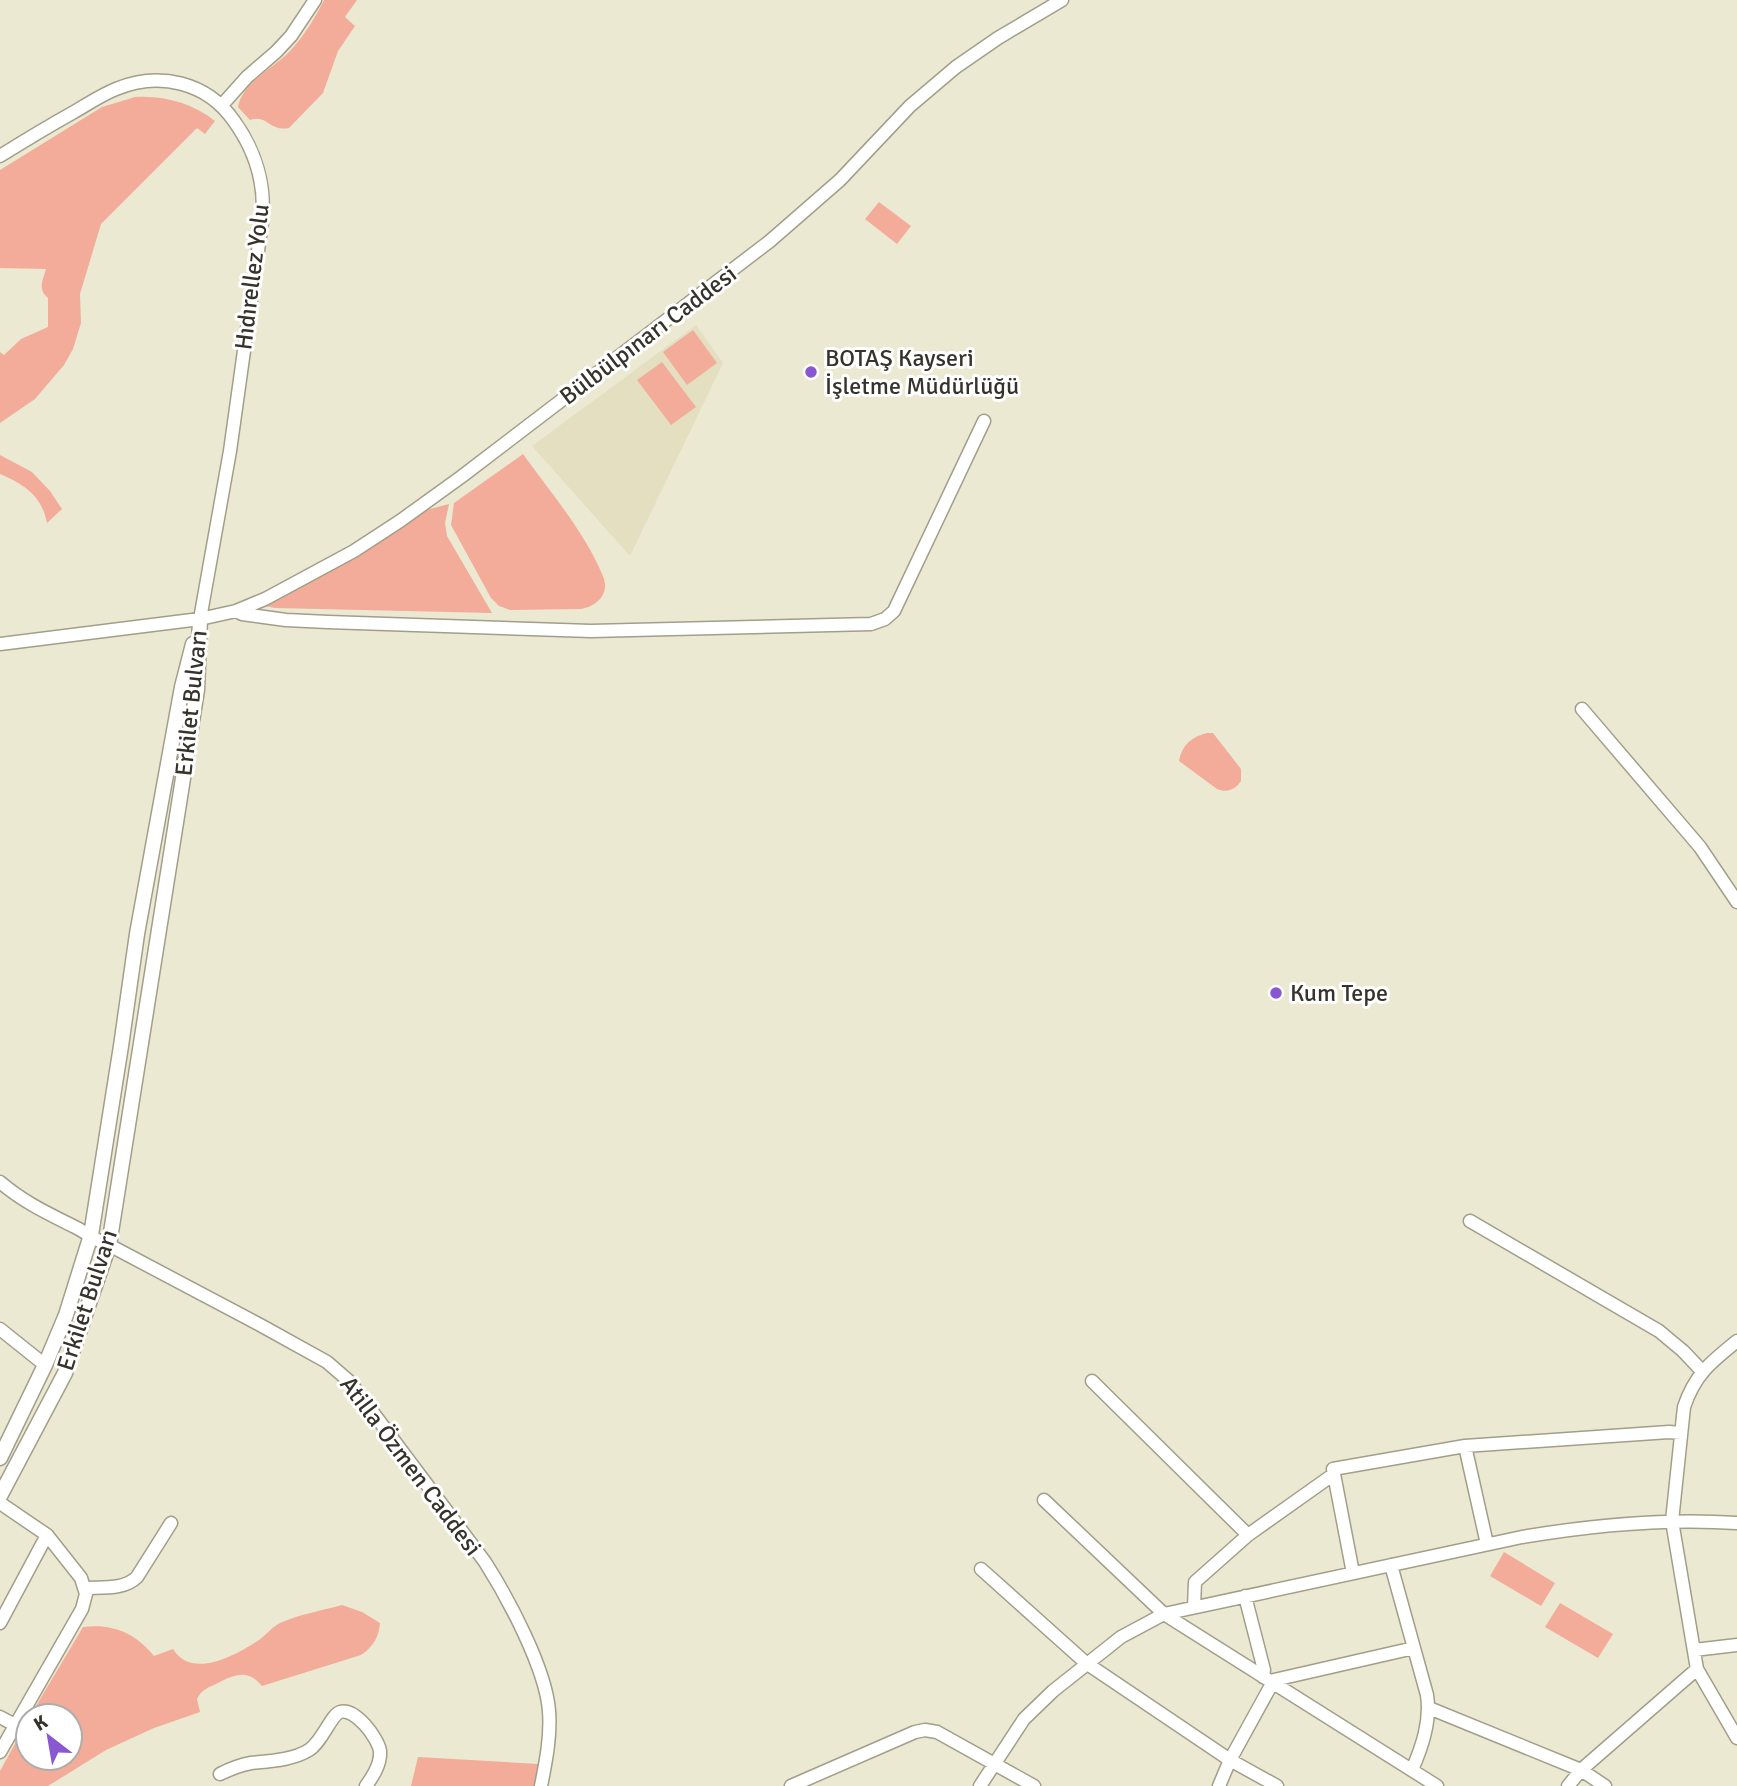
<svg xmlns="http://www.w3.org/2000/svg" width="1737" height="1786" font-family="Signika,sans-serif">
<rect width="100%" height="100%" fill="#ece9d3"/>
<path fill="#e4dfc1" d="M 696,325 L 723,363 L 630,556 L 532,446 Z"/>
<path fill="#f3ac99" d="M 324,0 L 357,0 L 345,17 L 355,26 L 338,51 L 323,93 L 289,128 C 269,132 268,114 250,120 L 238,107 C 243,81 273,69 290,51 C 304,36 315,18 324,0 Z
M 135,97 C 163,95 193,103 215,121 L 205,134 L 197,128 L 101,224 L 80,294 L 81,323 L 73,349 L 64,365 L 35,399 L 0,423 L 0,352 L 4,355 L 21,339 L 48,327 L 48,298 C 37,289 43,280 46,269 L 0,268 L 0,170 L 102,107 Z
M 879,202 L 911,226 L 897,244 L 865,219 Z
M 693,330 L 717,363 L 687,385 L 663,352 Z
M 662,362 L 696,407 L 671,425 L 637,380 Z
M 523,454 C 548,489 578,524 597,563 C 600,570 604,576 605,584 C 606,598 594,607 581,609 L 510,610 L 499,606 L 491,598 L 451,525 L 454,503 Z
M 0,455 L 32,472 L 50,491 L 62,509 L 47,523 C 42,496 24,484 0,474 Z
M 449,504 L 445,523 L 447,536 L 492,613 L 275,608 L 252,603 L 411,514 Z
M 1207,733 L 1213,733 L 1241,769 L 1241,781 C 1235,790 1227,793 1217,789 L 1179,761 C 1182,745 1191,737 1207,733 Z
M 1504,1552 L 1555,1583 L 1541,1606 L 1490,1576 Z
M 1560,1603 L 1613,1634 L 1598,1658 L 1545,1627 Z
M 342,1605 L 362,1612 L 380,1623 C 379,1637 373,1647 361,1655 L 262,1686 C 248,1669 235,1674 218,1683 C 208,1688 202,1689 197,1699 L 200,1712 L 154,1728 L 106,1750 L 48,1786 L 0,1786 L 0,1771 L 28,1720 L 28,1758 L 70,1758 L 70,1716 L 30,1716 L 83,1627 C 112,1623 136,1633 154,1656 L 173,1649 C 192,1680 236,1655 259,1640 C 266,1635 272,1627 280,1623 C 297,1615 324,1610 342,1605 Z
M 418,1757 L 539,1764 L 534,1786 L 411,1786 Z"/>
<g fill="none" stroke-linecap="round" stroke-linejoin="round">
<defs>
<path id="minor" d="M 222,105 L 247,77 L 276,52 L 291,36 L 315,0
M 0,156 C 24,141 49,126 74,112 C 88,104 101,95 116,89 C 159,71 207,82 234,121 C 255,150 266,185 262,222 L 230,451 L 200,619
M 236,611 L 242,614 L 286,620 L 328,622 L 591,631 L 871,624 L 885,619 L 894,611 L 984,421
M 0,644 L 200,619 L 236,611 L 265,599 L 354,551 L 400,521 L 461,477 L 770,241 L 840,180 L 910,106 L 956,67 L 998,38 L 1062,0
M 1582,709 L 1700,847 L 1737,902
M 0,1182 C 23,1202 49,1214 75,1227 C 87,1233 96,1241 109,1245 L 262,1326 L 327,1362 L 350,1382 L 485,1562 C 508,1598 546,1669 549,1711 C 551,1736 546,1761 541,1786
M 1470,1221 L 1659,1331 L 1683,1351 L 1702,1371
M 0,1329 L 45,1365
M 1737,1341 C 1711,1362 1695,1374 1684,1407 L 1672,1521 L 1697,1669 L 1737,1738
M 1092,1381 L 1248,1535
M 1465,1446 L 1669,1432 L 1681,1433
M 1044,1500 L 1164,1614 L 1437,1786
M 0,1503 L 47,1535 L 81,1578 L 86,1594 L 82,1609 L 0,1752
M 1391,1565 L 1427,1695 C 1431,1721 1422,1747 1412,1770
M 981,1569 L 1086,1663 L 1230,1760 L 1277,1786
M 1353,1573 L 1333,1469 L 1465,1446 L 1487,1544
M 85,1588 C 103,1587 124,1590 137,1577 L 171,1523
M 1245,1596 L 1264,1670 L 1263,1677
M 1194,1607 L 1195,1582 L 1248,1535 L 1334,1474
M 0,1623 L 47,1535
M 1694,1650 L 1737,1645
M 1429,1708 L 1581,1770 L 1605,1786
M 0,1717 L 15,1725
M 220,1774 C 230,1769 240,1765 251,1763 C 270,1761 293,1760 309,1750 C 322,1742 331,1715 340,1712 C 355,1707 378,1738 380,1751 C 381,1764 373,1776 366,1786
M 791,1786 L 915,1732 L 925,1730 L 937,1732 L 1034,1786
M 980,1786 L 1024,1719 L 1053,1691 L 1121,1637 L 1164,1614 L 1522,1537 C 1593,1525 1665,1518 1737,1523
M 1219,1786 L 1230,1760 L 1274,1680 L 1414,1648
M 1568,1786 L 1581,1770 L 1697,1669"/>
<path id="major" d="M 0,1458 L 45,1365 L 66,1315 L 91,1235 L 121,1046 L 137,934 L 182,687 L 193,644
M 0,1496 L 65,1373 L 109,1245 L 197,690 L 200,619"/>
</defs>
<use href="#minor" stroke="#a29e8a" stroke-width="15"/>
<use href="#major" stroke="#a29e8a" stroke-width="17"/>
<use href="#minor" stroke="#fff" stroke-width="12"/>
<use href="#major" stroke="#fff" stroke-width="14"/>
</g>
<g fill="#8957d0" stroke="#fff" stroke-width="2.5">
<circle cx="811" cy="372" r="7"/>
<circle cx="1276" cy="993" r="7"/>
</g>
<g text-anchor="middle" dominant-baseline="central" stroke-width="6" stroke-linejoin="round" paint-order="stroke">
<g font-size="24" fill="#35332b" stroke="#fff">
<text transform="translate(252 277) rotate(-83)">Hıdırellez Yolu</text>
<text transform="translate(648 335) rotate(-37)">Bülbülpınarı Caddesi</text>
<text transform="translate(191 703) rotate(-84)">Erkilet Bulvarı</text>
<text transform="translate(87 1300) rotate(-72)">Erkilet Bulvarı</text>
<text transform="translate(411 1466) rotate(53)">Atilla Özmen Caddesi</text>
</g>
<g font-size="24" fill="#35332b" stroke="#fff" text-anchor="start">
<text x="825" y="358">BOTAŞ Kayseri<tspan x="825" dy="28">İşletme Müdürlüğü</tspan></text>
<text x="1290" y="993">Kum Tepe</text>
</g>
</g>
<g transform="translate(49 1737) rotate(329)"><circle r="33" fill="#ffffff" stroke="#aeadaa" stroke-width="2"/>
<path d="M0-5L12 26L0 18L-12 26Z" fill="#8957d0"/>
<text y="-10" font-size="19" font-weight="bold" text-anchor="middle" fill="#35332b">K</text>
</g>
</svg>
